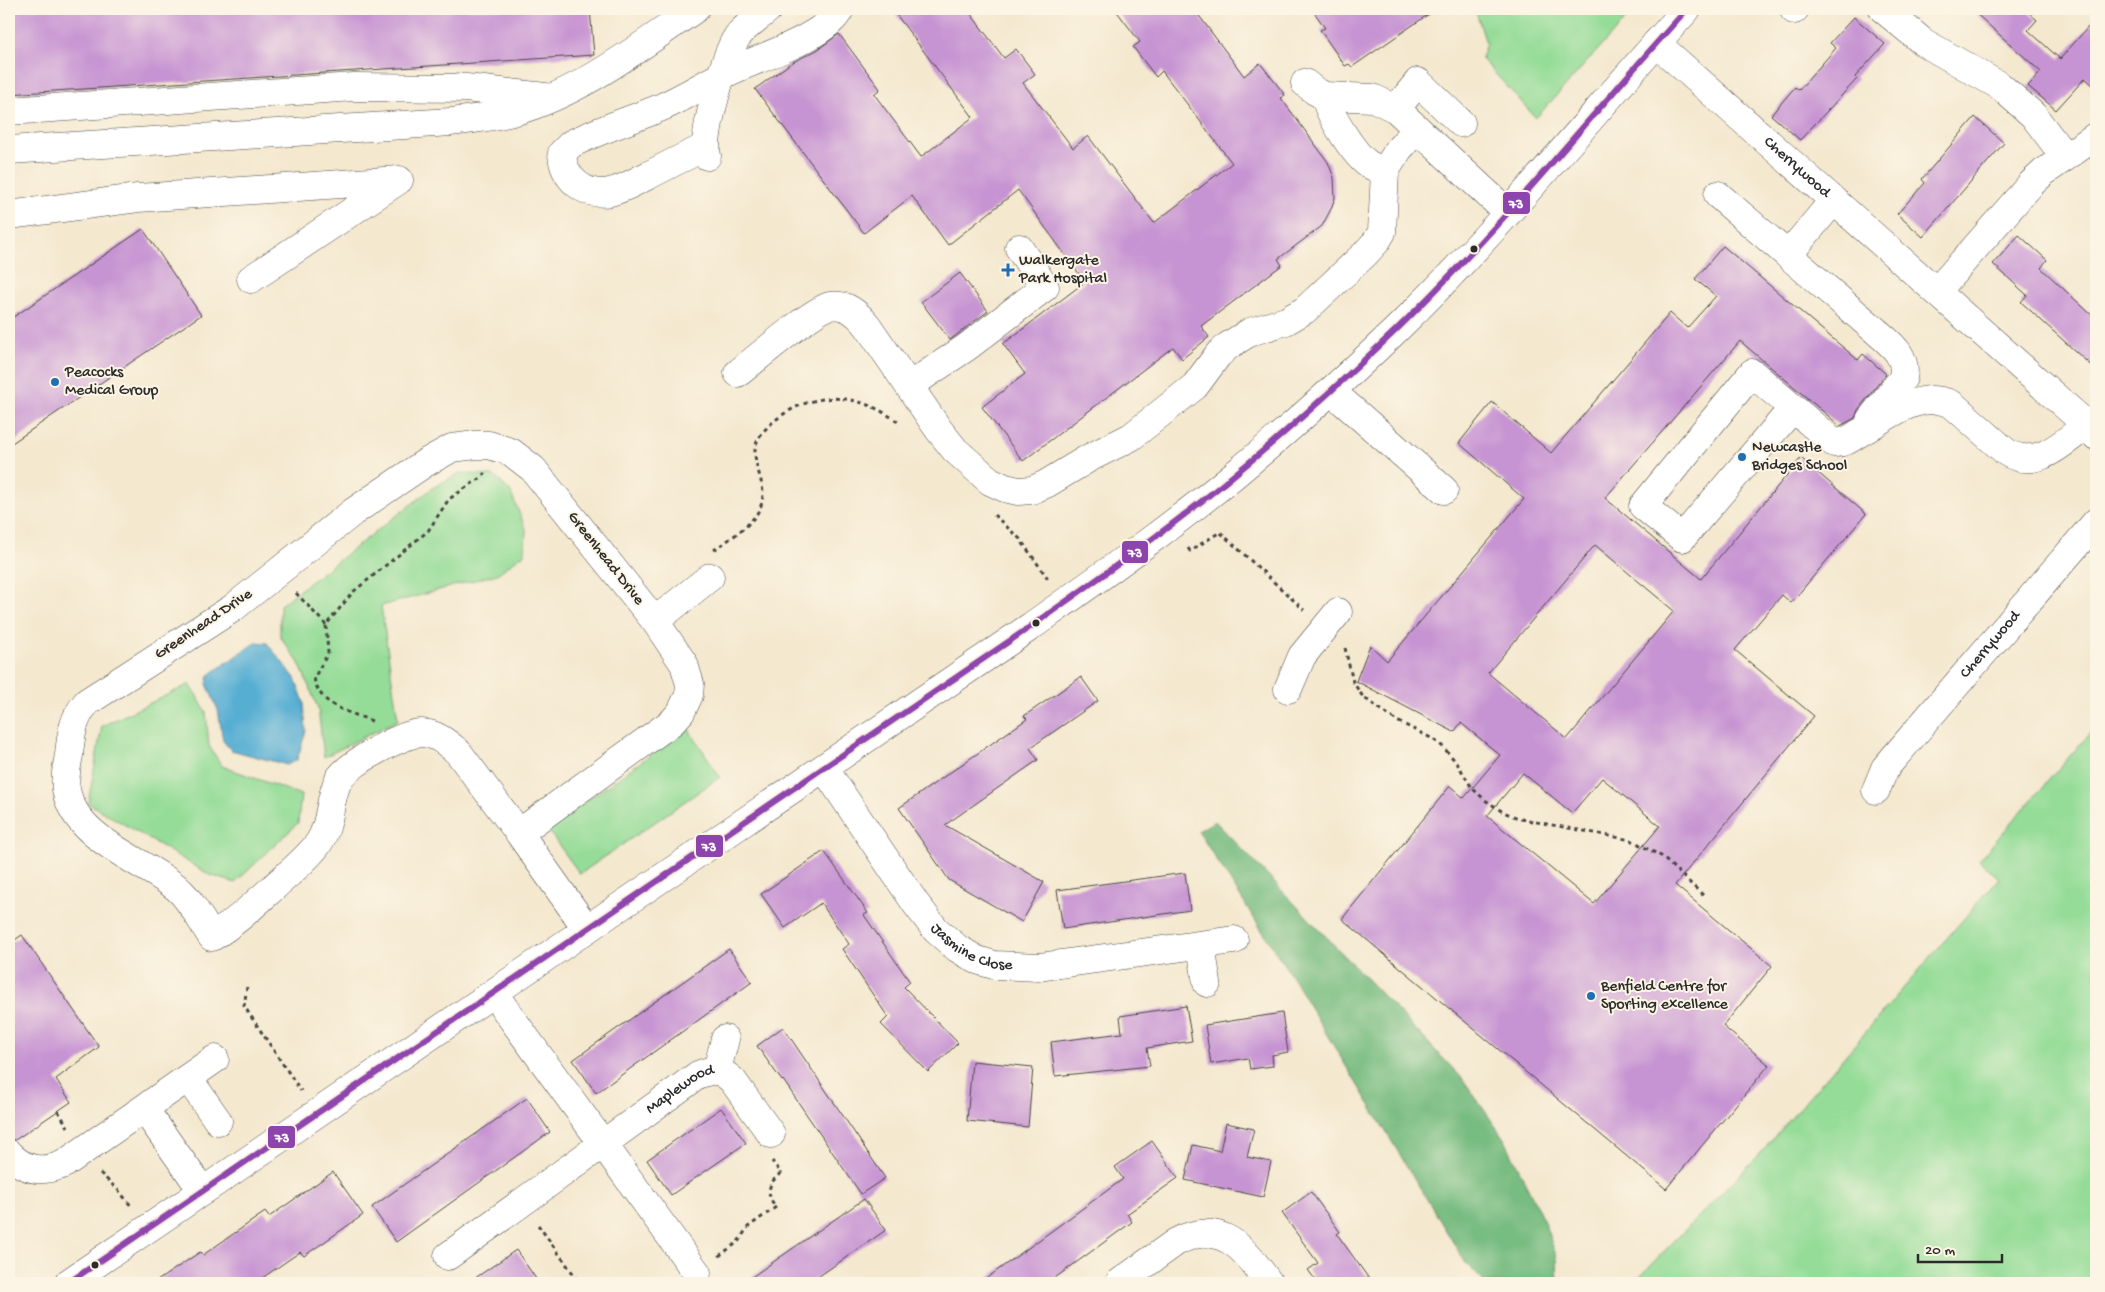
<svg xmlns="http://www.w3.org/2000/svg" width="2105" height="1292" font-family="'Gochi Hand',sans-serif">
<rect width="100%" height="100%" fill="#fcf5e5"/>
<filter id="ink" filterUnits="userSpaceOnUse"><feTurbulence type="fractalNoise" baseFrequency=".02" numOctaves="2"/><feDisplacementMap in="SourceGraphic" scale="10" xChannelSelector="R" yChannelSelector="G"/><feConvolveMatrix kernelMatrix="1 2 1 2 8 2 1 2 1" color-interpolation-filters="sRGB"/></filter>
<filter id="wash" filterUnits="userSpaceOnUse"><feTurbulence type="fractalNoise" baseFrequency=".0096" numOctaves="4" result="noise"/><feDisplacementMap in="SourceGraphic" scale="20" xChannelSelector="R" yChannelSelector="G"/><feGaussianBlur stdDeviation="1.12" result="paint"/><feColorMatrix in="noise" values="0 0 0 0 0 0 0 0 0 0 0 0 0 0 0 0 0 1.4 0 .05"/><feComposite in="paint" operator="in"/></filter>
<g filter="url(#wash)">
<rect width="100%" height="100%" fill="#f4e8cf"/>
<path fill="#94dc97" stroke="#608461" d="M 1475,9 L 1635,9 L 1536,118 L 1481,58 L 1486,43 Z
M 460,473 L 494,476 L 510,491 L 526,529 L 525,553 L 497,574 L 381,606 L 398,720 L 324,757 L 318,708 L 299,663 L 280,636 L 280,605 L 434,487 Z
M 190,684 L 206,712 L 209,746 L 222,766 L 301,795 L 298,823 L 235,883 L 210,875 L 88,803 L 102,726 Z
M 2096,726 L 2096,1283 L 1633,1283 L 1760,1154 L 1999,878 L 1979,860 Z
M 688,728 L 720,777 L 580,874 L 547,829 Z"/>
<path fill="#77bc80" stroke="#517456" d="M 1215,821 L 1462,1078 L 1505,1140 L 1543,1219 L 1557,1258 L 1558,1283 L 1485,1283 L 1467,1265 L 1290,974 L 1198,831 Z"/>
<path fill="#56aed3" stroke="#406c7f" d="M 256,642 L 267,643 L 295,678 L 304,702 L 306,731 L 297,760 L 287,765 L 231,750 L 223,741 L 218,710 L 207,684 L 209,675 Z"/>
<g id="blocks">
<path fill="#c794d3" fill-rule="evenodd" d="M 9,9 L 590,9 L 594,55 L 9,94 Z
M 892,9 L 967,9 L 1004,58 L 1016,49 L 1035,74 L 1023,83 L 1073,148 L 1088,136 L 1154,223 L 1232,163 L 1162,71 L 1156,77 L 1133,47 L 1140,42 L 1115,9 L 1194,9 L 1244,76 L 1260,63 L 1285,95 L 1281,98 L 1328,162 L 1334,178 L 1335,198 L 1330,211 L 1322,226 L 1278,259 L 1282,265 L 1201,326 L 1209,337 L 1182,359 L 1173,347 L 1023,461 L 982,407 L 1025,374 L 1003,344 L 1085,282 L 1018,190 L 948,245 L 912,196 L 864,233 L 755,89 L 791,63 L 817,50 L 839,34 L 880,89 L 874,94 L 921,157 L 973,117 Z
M 1312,9 L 1436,9 L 1352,67 L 1349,64 L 1345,66 L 1320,30 L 1325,28 Z
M 1971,9 L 2025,9 L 2037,20 L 2028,30 L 2060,59 L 2096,18 L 2096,88 L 2085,78 L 2056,110 L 2028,86 L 2041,72 Z
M 1854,17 L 1885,44 L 1855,77 L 1857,79 L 1800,140 L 1771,115 L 1795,87 L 1799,90 L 1836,48 L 1830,43 Z
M 1975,117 L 2004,143 L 1923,237 L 1897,214 L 1925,183 L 1922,179 Z
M 143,229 L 201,315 L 9,445 L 9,320 Z
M 2019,235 L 2047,260 L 2041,268 L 2096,319 L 2096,370 L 2021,302 L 2027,295 L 1993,264 Z
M 1723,246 L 1858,360 L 1863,354 L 1886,374 L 1858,410 L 1855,418 L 1840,426 L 1740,341 L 1605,498 L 1701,579 L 1801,458 L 1866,514 L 1791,603 L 1782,595 L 1735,650 L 1814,716 L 1675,885 L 1772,966 L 1723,1026 L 1769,1065 L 1666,1189 L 1342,919 L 1450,786 L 1464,798 L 1500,755 L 1461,723 L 1454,732 L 1356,681 L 1370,645 L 1387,661 L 1524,499 L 1459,443 L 1492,402 L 1551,453 L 1670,313 L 1687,328 L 1716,296 L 1695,279 ZM 1595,545 L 1674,611 L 1567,739 L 1488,673 ZM 1523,773 L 1572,813 L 1602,778 L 1660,826 L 1594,904 L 1487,816 Z
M 960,273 L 988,311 L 950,340 L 921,302 Z
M 1081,677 L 1098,701 L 1030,748 L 1038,760 L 945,825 L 1044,882 L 1022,922 L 949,880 L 899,808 L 1027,719 L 1024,716 Z
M 824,851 L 868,913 L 864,915 L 910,982 L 904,987 L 958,1043 L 928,1072 L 881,1024 L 888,1017 L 842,949 L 849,944 L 821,903 L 785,928 L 761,894 Z
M 1185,873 L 1190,910 L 1063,929 L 1057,890 Z
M 22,935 L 99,1047 L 56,1079 L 71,1102 L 15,1140 L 9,1139 L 9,944 Z
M 729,949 L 752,982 L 596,1093 L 573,1060 Z
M 1186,1006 L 1192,1041 L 1147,1048 L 1150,1066 L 1055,1076 L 1051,1042 L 1122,1033 L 1120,1016 Z
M 1282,1013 L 1288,1052 L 1272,1055 L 1273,1066 L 1250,1069 L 1248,1058 L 1211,1064 L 1205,1025 Z
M 783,1027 L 885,1178 L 861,1194 L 783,1080 L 782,1081 L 757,1046 Z
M 972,1061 L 1033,1067 L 1028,1127 L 967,1121 Z
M 527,1098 L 550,1132 L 396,1242 L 372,1207 Z
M 721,1108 L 746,1143 L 671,1195 L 647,1160 Z
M 1226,1123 L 1254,1129 L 1247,1157 L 1271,1162 L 1263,1197 L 1185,1180 L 1193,1145 L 1220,1151 Z
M 1152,1141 L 1178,1178 L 1127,1214 L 1132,1222 L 1048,1283 L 980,1283 L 1123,1179 L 1115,1167 Z
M 333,1172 L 363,1215 L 304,1256 L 300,1252 L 255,1283 L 154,1283 L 200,1252 L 203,1255 L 265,1212 L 269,1217 Z
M 1311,1192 L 1340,1232 L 1337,1234 L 1372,1283 L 1318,1283 L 1308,1270 L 1318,1263 L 1282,1213 Z
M 864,1199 L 886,1230 L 809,1283 L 743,1283 Z
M 516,1250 L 539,1283 L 468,1283 Z"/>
</g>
</g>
<g filter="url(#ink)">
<use href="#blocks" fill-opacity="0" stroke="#494744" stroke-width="1"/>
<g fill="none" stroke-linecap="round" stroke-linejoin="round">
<defs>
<g id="minor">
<path d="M 1883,9 L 1923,42 L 2000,86 L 2033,115 L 2065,157"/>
<path d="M 1794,10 L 1795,9"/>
<path id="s1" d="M 1656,43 L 2087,425 L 2096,436"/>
<path d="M 1305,83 L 1315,91 L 1325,96 L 1373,98 L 1396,109 L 1507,212"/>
<path d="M 1325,96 C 1328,113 1355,157 1370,165 C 1375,168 1381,169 1385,171"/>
<path d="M 1396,109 L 1418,82 L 1461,123"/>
<path d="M 9,111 L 354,87 L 466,88 L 545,97"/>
<path d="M 705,147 C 686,156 668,165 649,175 C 636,181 624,189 610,192 C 584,197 563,178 562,153 L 571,144 C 600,129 632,120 662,107 C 687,96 709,81 733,70 C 760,58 829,35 840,9"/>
<path d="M 9,150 L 451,122 C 473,119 495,117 516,111 C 582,92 639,47 695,9"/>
<path d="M 707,156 C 701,136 725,55 737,37 C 745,26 758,18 768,9"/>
<path d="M 1718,195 L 1876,331 C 1891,344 1908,356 1903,378 L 1870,420"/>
<path d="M 9,215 L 138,198 L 399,180 L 251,279"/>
<path d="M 1788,255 L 1834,200"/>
<path d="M 1937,291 L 2031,184 L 2044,172 L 2096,136"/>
<path d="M 738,373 C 755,360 814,309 830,306 C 846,303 857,313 867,325 L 939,430 L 955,450 L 990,481 L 1005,488 L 1018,491 L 1032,490 L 1046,484 L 1089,458 L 1131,437 L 1195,386 L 1218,355 L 1228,346 L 1250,332 L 1286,321 L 1305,310 L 1365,254 L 1376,242 L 1382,232 L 1385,171 L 1399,149 L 1417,129"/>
<path d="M 909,386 L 967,347 L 1045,287 L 1019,248"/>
<path d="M 1331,391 L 1444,490"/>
<path d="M 1793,408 L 1682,538 L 1643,506 L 1752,373 L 1834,443 C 1846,444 1853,436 1863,431 C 1889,415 1922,389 1953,405 L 2006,452 C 2037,471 2062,443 2087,425"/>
<path d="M 655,621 L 710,577"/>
<path d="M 1288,689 L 1302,656 L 1338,612"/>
<path id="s2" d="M 824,768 L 916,904 L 936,930 L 957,948 L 977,960 L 994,965 L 1039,967 L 1234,940"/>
<path id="s3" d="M 1876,790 L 1885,768 L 2096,522"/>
<path d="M 519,833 L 672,722 L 681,712 L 689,695 L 690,684 L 684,664 L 655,621 L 533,469 L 511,452 L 489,445 L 476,445 L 452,448 L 425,463 L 353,512 L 233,608 L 87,702 C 73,718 71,734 69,755 C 67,766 64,777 66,789 C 74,839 143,860 177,888 C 191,900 201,921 212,937 C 235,923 254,905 274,887 C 289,873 306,860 318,844 C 332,824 328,800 339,779 C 348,764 403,733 421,733 C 436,733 447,743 458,752 L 519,833 L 587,929"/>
<path d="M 1201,946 L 1207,983"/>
<path d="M 494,994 L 697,1273"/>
<path d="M 717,1070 L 725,1039"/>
<path d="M 188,1078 L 218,1121"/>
<path d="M 145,1110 L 202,1190"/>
<path d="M 9,1154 C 25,1171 43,1173 64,1164 L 215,1059"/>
<path id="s4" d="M 448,1256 L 698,1075 C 713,1068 722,1070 733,1081 L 771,1134"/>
<path d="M 68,1283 L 1030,627 C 1099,578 1169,529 1234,475 C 1290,429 1344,380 1397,329 C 1500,229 1591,115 1687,9"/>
<path d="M 1119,1283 L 1176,1242 C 1221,1218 1245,1249 1269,1283"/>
</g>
</defs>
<use href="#minor" stroke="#494744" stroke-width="29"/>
<path stroke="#494744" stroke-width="3" stroke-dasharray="4 4" stroke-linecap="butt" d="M 994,515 L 1020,539 L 1049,580
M 1188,548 L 1190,551 L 1220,532 L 1304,610
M 714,550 C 729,539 750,527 759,510 C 770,489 754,471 755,450 C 756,438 764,430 773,422 C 813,389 858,392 898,422
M 296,593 L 326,625
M 1345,648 L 1353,682 L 1363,697 L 1397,721 L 1433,739 L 1442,746 L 1457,763 L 1472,788 L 1485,800 L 1503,812 L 1521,819 L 1631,840 L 1661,856 L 1704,896
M 372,721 C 347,711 320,707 314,678 L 328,653 L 326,625 L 353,592 L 428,531 L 449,499 L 479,479 L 485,473
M 247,987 L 244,1006 L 301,1091
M 58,1111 L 68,1127
M 100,1173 L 119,1191 L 132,1207
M 538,1225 L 580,1283
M 719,1256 L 738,1242 L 748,1227 L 776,1207 C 765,1194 768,1183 781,1173 L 772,1161"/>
<use href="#minor" stroke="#fff" stroke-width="28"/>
<defs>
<path id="bus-1" d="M 68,1283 L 1030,627 C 1099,578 1169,529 1234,475 C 1290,429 1344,380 1397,329 C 1500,229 1591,115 1687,9"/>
</defs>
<use href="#bus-1" stroke="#fcf5e5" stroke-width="10"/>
<use href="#bus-1" stroke="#8e44ad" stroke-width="6"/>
</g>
</g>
<g fill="#2b2b2b" stroke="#fcf5e5" stroke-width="2">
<circle cx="1474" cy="249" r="4.5"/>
<circle cx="1036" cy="623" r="4.5"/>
<circle cx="95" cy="1265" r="4.5"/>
</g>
<g fill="#1f6fb2" stroke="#fcf5e5" stroke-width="2">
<path d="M1005.5 262.5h5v5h5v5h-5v5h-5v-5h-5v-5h5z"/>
<circle cx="55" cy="382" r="5"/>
<circle cx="1742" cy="457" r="5"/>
<circle cx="1591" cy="996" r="5"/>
</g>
<g text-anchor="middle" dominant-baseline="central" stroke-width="4" stroke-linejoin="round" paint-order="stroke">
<g font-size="16" fill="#2b2b2b" stroke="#fcf5e5">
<text stroke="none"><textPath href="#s1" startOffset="188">Cherrywood</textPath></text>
<text transform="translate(605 559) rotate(52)">Greenhead Drive</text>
<text transform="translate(204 625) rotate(-34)">Greenhead Drive</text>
<text stroke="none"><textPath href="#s3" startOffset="186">Cherrywood</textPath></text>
<text stroke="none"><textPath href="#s2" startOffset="238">Jasmine Close</textPath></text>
<text stroke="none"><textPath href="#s4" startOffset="286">Maplewood</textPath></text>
</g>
<g font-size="16" fill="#2b2b2b" stroke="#fcf5e5" text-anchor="start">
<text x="1019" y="261">Walkergate<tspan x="1019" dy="18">Park Hospital</tspan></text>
<text x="65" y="373">Peacocks<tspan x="65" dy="18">Medical Group</tspan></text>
<text x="1752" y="448">Newcastle<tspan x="1752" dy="18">Bridges School</tspan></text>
<text x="1601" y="987">Benfield Centre for<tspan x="1601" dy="18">Sporting excellence</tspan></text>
</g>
</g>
<g stroke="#fcf5e5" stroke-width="2">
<rect x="1502" y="191" width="29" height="24" rx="5" fill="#8e44ad"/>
<rect x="1121" y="540" width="28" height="24" rx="5" fill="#8e44ad"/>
<rect x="695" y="834" width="29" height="24" rx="5" fill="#8e44ad"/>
<rect x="267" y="1125" width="29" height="24" rx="5" fill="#8e44ad"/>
</g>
<g font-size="14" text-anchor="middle" font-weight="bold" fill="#fff">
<text x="1516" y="208">73</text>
<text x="1135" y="557">73</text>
<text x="709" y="851">73</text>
<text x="282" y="1142">73</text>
</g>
<rect width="2105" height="1292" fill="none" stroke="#fcf5e5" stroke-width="30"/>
<path d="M1918 1254v8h84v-8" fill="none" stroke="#2b2b2b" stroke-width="2.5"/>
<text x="1925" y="1254" font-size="15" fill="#2b2b2b" stroke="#fcf5e5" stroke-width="4" paint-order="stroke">20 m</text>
</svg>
